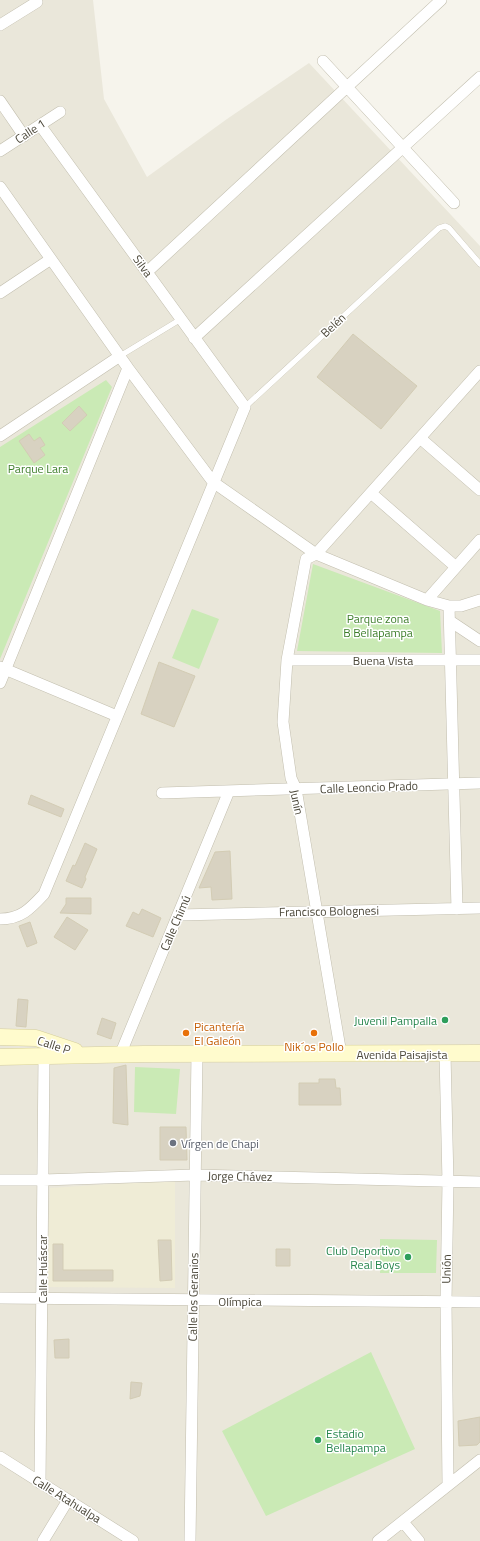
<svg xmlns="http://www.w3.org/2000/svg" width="480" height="1541" font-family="'Titillium Web',sans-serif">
<rect width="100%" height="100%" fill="#f6f4ec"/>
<path fill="#eae7da" d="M 0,0 L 93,0 L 104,99 L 147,177 L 227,119 L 309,63 L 480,246 L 480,1541 L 0,1541 Z"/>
<path fill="#efecd6" d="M 175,1180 L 175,1288 L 47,1287 L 50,1188 Z"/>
<path fill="#caeab5" d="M 106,380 L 112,387 L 0,659 L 0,447 Z
M 313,564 L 440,611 L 442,653 L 297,651 Z
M 192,609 L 219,619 L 199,669 L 172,658 Z
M 135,1067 L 180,1069 L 176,1114 L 134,1112 Z
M 380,1239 L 437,1240 L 436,1273 L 380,1273 Z
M 371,1352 L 415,1449 L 266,1516 L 222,1431 Z"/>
<path fill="#d8d2c1" stroke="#d3ccb4" d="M 353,334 L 417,386 L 381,429 L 317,377 Z
M 79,406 L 87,415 L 70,431 L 62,423 Z
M 29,434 L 34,441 L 40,437 L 45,445 L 40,448 L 45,455 L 34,463 L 19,441 Z
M 159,662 L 195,676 L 174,727 L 141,714 Z
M 31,795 L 64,809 L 61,817 L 28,804 Z
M 85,843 L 97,849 L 85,877 L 86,879 L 82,888 L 66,881 L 73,865 L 75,866 Z
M 230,851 L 232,899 L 212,900 L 211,887 L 199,888 L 215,852 Z
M 66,898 L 91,898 L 91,914 L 60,913 L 66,904 Z
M 142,909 L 161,918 L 153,937 L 126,926 L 133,912 L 139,915 Z
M 67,917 L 88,930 L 75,950 L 54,937 Z
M 30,922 L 37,943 L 27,947 L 19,926 Z
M 18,999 L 28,1000 L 26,1027 L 16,1026 Z
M 102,1018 L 116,1023 L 111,1039 L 97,1034 Z
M 126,1065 L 128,1125 L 113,1123 L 114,1068 Z
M 319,1079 L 335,1079 L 336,1088 L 340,1088 L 341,1105 L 299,1105 L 299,1083 L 319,1083 Z
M 160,1127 L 186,1127 L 187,1160 L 160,1160 Z
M 158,1240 L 171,1240 L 172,1280 L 160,1281 Z
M 53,1244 L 63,1244 L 63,1270 L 113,1270 L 113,1281 L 53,1281 Z
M 276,1249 L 290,1249 L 290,1266 L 276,1266 Z
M 69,1339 L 69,1358 L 55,1358 L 54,1340 Z
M 131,1382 L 142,1383 L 140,1396 L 130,1399 Z
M 480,1417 L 480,1442 L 477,1445 L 459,1446 L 458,1421 Z"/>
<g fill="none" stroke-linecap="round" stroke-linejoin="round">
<defs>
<path id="lane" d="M 120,356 L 181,319
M 245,407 L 439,228 L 445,226 L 449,228 L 480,264"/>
<path id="street" d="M 0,25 L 37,2
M 323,61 L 454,203
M 0,101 L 24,136
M 0,151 L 60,112
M 0,187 L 128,368 L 213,482 L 316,554 L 427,600 L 449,606 L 461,606 L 480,600
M 147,272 L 441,0
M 0,293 L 51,259
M 194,338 L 480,77
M 0,436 L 120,356
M 420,438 L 480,490
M 371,493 L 456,567
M 427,600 L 480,540
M 449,606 L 457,909
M 450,621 L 480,641
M 287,660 L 480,660
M 0,667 L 117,716
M 0,683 L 128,368
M 162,793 L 480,783
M 178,915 L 480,908
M 0,919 C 21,919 30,909 44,894 L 245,407 L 40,125
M 341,1054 L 296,789 L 291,778 L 283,722 L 287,660 L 306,559 L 316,554 L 480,371
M 445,1054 L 448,1182 L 446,1302 L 448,1484
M 120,1055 L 229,791
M 0,1180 L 43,1180 L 195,1175 L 480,1182
M 0,1298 L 480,1302
M 0,1457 L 133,1541
M 40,1483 L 44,1056
M 403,1522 L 419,1541
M 43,1541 L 68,1500
M 190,1541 L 197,1054
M 378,1541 L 480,1460"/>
<path id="secondary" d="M 0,1037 L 36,1038 L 75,1051
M 0,1057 L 144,1054 L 480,1053"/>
</defs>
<use href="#lane" stroke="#c2beae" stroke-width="6"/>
<use href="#street" stroke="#c2beae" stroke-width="12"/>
<use href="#secondary" stroke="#d6cf9b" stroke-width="17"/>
<use href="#lane" stroke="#fff" stroke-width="5.5"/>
<use href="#street" stroke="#fff" stroke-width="11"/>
<use href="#secondary" stroke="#fffbcd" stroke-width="16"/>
</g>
<g fill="#2e9e5b" stroke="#fff" stroke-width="1.5">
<circle cx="445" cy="1020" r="4"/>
<circle cx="408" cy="1257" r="4"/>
<circle cx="318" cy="1440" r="4"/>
</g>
<g fill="#e8710a" stroke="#fff" stroke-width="1.5">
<circle cx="186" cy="1033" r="4"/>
<circle cx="314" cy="1033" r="4"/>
</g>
<circle fill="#6b7280" stroke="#fff" stroke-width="1.5" cx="173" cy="1143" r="4"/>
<g text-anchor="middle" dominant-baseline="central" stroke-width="3" stroke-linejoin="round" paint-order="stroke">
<g font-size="12" fill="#4b4739" stroke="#fff">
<text transform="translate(30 131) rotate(-33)">Calle 1</text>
<text transform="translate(143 266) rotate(54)">Silva</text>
<text transform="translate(333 325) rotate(-43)">Belén</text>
<text x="383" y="660">Buena Vista</text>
<text transform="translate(369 787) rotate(-2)">Calle Leoncio Prado</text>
<text transform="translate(297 802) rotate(78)">Junín</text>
<text transform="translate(329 911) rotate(-1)">Francisco Bolognesi</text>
<text transform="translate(175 923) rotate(-67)">Calle Chimú</text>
<text transform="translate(54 1045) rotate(18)">Calle P</text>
<text x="402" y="1054">Avenida Paisajista</text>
<text transform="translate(240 1176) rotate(1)">Jorge Chávez</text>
<text transform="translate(42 1269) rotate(-90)">Calle Huáscar</text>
<text transform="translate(446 1269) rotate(-89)">Unión</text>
<text transform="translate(193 1297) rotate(-89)">Calle los Geranios</text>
<text x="240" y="1301">Olímpica</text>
<text transform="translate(67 1499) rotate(32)">Calle Atahualpa</text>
</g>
<g font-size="12" fill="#3d7e2a" stroke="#fff">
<text x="38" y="468">Parque Lara</text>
<text x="378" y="618">Parque zona<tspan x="378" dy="14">B Bellapampa</tspan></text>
</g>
<g font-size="12" fill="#27864d" stroke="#fff" text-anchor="end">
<text x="437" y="1020">Juvenil Pampalla</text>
<text x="400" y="1250">Club Deportivo<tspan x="400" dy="14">Real Boys</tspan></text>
<text x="326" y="1433" text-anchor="start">Estadio<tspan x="326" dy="14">Bellapampa</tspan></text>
</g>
<g font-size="12" fill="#c56008" stroke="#fff" text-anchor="start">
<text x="194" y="1026">Picantería<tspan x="194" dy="14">El Galeón</tspan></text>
<text x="314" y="1046" text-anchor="middle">Nik´os Pollo</text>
</g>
<g font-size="12" fill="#5b616d" stroke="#fff" text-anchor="start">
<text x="181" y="1143">Vírgen de Chapi</text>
</g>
</g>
</svg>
